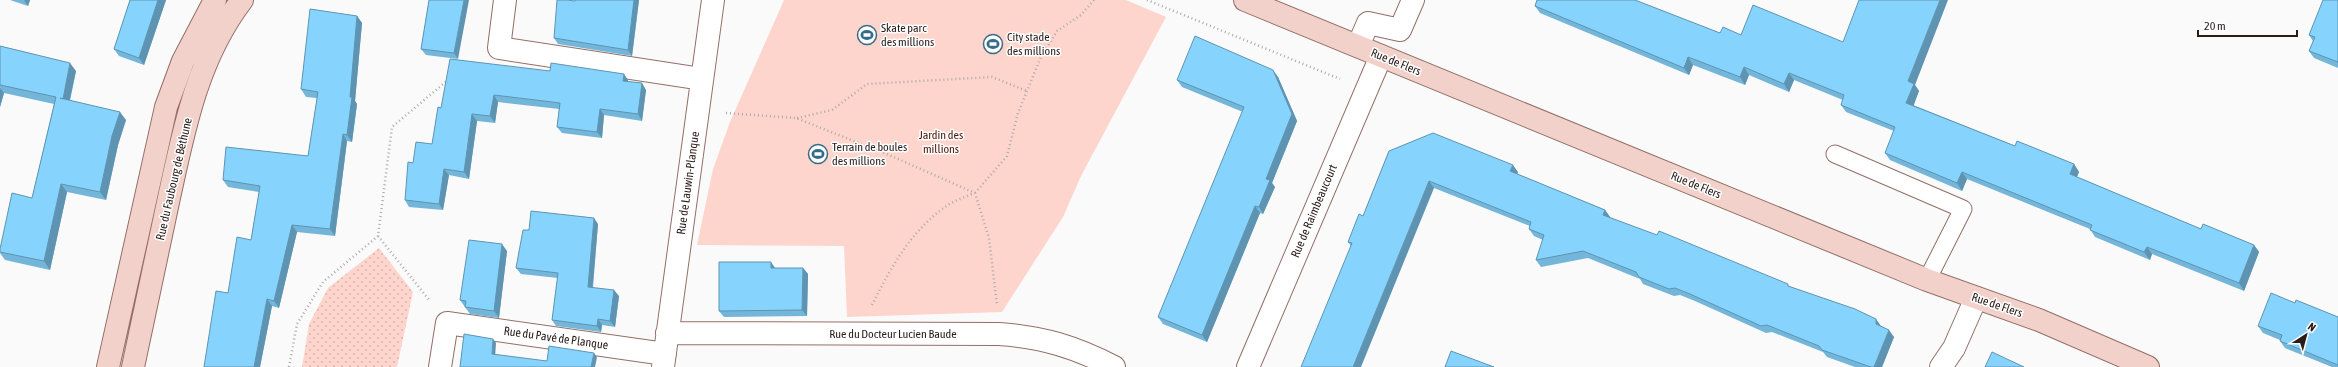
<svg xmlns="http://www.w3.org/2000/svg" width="2338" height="367" font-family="'Asap Condensed',sans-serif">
<defs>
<pattern id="grass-dots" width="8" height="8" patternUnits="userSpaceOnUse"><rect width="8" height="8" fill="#fdd5cc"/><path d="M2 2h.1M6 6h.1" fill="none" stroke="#d9b6af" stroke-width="1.8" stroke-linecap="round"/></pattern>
</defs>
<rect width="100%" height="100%" fill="#fafafa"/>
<path fill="url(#grass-dots)" d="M 379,248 L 413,292 L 397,367 L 302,367 L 309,324 L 328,288 Z"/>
<path fill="#fdd5cc" d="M 784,0 L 1126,0 L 1166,17 L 1081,176 L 1063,217 L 1002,312 L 847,317 L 844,246 L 697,245 L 713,169 L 730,122 Z"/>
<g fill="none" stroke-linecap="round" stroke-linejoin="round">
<defs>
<path id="lane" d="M 1835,154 L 1963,209 L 1927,280"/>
<path id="street" d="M 505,0 L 499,48 L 702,79
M 1358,46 L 1368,23 L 1400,30 L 1413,0
M 667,333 L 999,334 C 1043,337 1075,347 1114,367
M 440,367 L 447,323 L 665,354
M 663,367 L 713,0
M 1248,367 L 1381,56
M 1941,367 L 1954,348 L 1976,298"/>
<path id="secondary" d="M 1245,0 L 1927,280 L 2039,320 L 2148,367
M 108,367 L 166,107 L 183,61 L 215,0
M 133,367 C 144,314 156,260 167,207 C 183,134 196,60 242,0"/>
</defs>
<use href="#lane" stroke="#926f67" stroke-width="19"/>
<use href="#street" stroke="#926f67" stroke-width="24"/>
<use href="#secondary" stroke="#926f67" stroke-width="24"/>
<path stroke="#aea9a8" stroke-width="2.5" stroke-dasharray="1 3" stroke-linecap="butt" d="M 1147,0 L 1340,79
M 726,113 L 796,118 L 889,155 L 975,193 L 989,238 L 997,305
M 797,118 L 832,110 L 867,84 L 992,77 L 1027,91
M 975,193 L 1007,156 L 1018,113 L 1040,59 L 1057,31 L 1081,15 L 1094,0
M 378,236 L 430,301
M 872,305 C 891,267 912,229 948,205 C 956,200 966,197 974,193
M 289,367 L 297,324 L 323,282 L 378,236 L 392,127 L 448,80"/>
<use href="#lane" stroke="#fff" stroke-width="17"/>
<use href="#street" stroke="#fff" stroke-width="22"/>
<use href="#secondary" stroke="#f2d1ca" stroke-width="22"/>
</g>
<path fill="#73b6da" d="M 10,0 L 30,0 L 28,6 Z
M 130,0 L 166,0 L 144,65 L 119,56 L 114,49 Z
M 429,0 L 458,59 L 426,55 L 421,49 Z
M 639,0 L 632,56 L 558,44 L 554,38 L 575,1 Z
M 2338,0 L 2338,68 L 2314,58 L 2309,51 L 2313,41 L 2309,35 Z
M 1644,4 L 1720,33 L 1741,35 L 1915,85 L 1919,91 L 1913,105 L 2015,146 L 2074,164 L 2079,172 L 2077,177 L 2201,229 L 2254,245 L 2259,252 L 2244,291 L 2152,254 L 2150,260 L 2095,237 L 2090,229 L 1967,179 L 1962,191 L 1890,160 L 1885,153 L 1894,131 L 1846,112 L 1841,105 L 1843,100 L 1794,80 L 1789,92 L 1749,75 L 1745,85 L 1693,65 L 1689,75 L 1540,13 L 1535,6 Z
M 357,16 L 362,23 L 355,101 L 357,104 L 352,142 L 347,141 L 335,236 L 297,232 L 279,308 L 272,306 L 260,367 L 204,367 L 228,293 L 251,240 L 259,192 L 228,187 L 223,180 L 308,156 L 317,98 L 306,97 L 301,89 Z
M 0,46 L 76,71 L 70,101 L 126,120 L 118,145 L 106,200 L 67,192 L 50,270 L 5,260 L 0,253 L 0,249 L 32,198 L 54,104 L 4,93 L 0,107 Z
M 550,71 L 628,80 L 628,82 L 646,90 L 642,121 L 604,115 L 602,138 L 562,133 L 557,127 L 559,109 L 498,102 L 495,123 L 477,121 L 469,179 L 449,175 L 443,210 L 409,207 L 405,200 L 413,163 L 432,144 L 441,108 Z
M 1278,77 L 1297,121 L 1272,183 L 1275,187 L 1263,214 L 1260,213 L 1207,342 L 1163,324 L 1158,317 L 1243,112 L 1182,87 L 1177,80 Z
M 1389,151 L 1518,172 L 1517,174 L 1605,210 L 1610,217 L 1610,218 L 1791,287 L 1881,326 L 1894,337 L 1882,367 L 1855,367 L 1827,357 L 1823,352 L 1772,332 L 1766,333 L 1695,301 L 1680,295 L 1674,296 L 1643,284 L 1640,279 L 1588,258 L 1541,267 L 1536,260 L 1543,240 L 1534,236 L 1529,229 L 1530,226 L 1434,188 L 1351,246 L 1348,242 L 1363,216 Z
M 598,224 L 593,288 L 619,296 L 615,327 L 602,325 L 601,332 L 556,326 L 552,320 L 558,278 L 521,274 L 516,268 Z
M 507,251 L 499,318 L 470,314 L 460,300 Z
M 775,268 L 803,268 L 808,274 L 807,316 L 724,317 L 719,311 Z
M 2295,303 L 2338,317 L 2338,367 L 2332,367 L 2285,348 L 2280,341 L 2280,340 L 2263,333 L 2258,326 Z"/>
<path fill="#5e94b1" d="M 24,0 L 30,0 L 28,6 Z
M 158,0 L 166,0 L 144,65 L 139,58 Z
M 464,0 L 469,0 L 458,59 L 454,53 Z
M 634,0 L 639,0 L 632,56 L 628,50 Z
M 1940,0 L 1948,0 L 1915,85 L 1919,91 L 1912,110 L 1906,103 L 1908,81 Z
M 357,16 L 362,23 L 355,101 L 357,104 L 352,142 L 347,135 L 350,97 Z
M 1688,57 L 1693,65 L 1689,75 L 1684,68 Z
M 70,63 L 76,71 L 68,107 L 63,99 Z
M 1744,67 L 1749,75 L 1745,85 L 1740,77 Z
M 1273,70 L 1278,77 L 1297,121 L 1272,183 L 1275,187 L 1263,214 L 1259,207 Z
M 1789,73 L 1794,80 L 1789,92 L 1784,84 Z
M 624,74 L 628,80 L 627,88 L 623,81 Z
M 642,83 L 646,90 L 642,121 L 638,114 Z
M 0,88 L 4,93 L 0,107 Z
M 494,95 L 498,102 L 495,123 L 490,116 Z
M 600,109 L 604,115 L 602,138 L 597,132 Z
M 120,112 L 126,120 L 118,145 L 106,200 L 100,192 L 112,136 Z
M 472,114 L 477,121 L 469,179 L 464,172 Z
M 343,134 L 347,141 L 335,236 L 330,229 Z
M 2074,164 L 2079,172 L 2075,181 L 2070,174 Z
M 1513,165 L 1518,172 L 1515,178 L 1510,171 Z
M 444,169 L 449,175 L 443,210 L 439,204 Z
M 1962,172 L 1967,179 L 1962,191 L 1957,183 Z
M 1429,181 L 1434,188 L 1361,367 L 1353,367 Z
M 61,184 L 67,192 L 50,270 L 44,261 Z
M 1255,206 L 1260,213 L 1207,342 L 1202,335 Z
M 1605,210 L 1610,217 L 1608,222 L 1603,215 Z
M 594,218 L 598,224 L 592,293 L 588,287 Z
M 292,225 L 297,232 L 279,308 L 274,301 Z
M 502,244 L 507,251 L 499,318 L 494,311 Z
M 2254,245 L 2259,252 L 2244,291 L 2239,283 Z
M 2147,247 L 2152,254 L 2150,260 L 2144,252 Z
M 771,262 L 775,268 L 771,268 Z
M 803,268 L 808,274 L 807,316 L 802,310 Z
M 614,290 L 619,296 L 615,327 L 610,321 Z
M 267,299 L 272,306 L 260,367 L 254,367 Z
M 598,319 L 602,325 L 601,332 L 597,326 Z
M 1876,319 L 1881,326 L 1876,324 Z
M 1889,330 L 1894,337 L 1882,367 L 1874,367 Z
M 493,339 L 496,343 L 495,358 L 492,354 Z
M 594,353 L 597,357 L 595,367 L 591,367 Z"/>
<path fill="#86d4fd" stroke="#5e94b1" d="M 130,0 L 158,0 L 139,58 L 114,49 Z
M 429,0 L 464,0 L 454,53 L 421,49 Z
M 557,0 L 567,0 L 575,1 L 575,0 L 634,0 L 628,50 L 554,38 Z
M 1537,0 L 1635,0 L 1720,33 L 1723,27 L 1741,35 L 1753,5 L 1843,42 L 1859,0 L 1940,0 L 1908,81 L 1914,84 L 1906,103 L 2015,146 L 2017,141 L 2074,164 L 2070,174 L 2201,229 L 2203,224 L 2254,245 L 2239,283 L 2147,247 L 2144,252 L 2090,230 L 2092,225 L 1962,172 L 1957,183 L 1885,153 L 1895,127 L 1841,105 L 1844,95 L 1789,73 L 1784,84 L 1744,67 L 1740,77 L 1688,57 L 1684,68 L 1535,6 Z
M 2323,0 L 2338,0 L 2338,62 L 2309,51 L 2315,37 L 2309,35 Z
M 310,9 L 357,16 L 350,97 L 352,97 L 347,135 L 343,134 L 330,229 L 292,225 L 274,301 L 267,299 L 254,367 L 204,367 L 216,291 L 228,293 L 237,237 L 251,240 L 260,186 L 223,180 L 226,147 L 308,156 L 318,92 L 301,89 Z
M 1195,36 L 1273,70 L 1292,114 L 1266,179 L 1270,180 L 1259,207 L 1255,206 L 1202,335 L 1158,317 L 1244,107 L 1177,80 Z
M 0,46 L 70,63 L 63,99 L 60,98 L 120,112 L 112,136 L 100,192 L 61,184 L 44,261 L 0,252 L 0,249 L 12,193 L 32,198 L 56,97 L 0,85 Z
M 450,59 L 550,71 L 551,63 L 624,74 L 623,81 L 642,83 L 638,114 L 600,109 L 597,132 L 557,127 L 560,103 L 494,95 L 490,116 L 472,114 L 464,172 L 444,169 L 439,204 L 405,200 L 408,162 L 413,163 L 416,142 L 432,144 L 438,107 L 441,108 Z
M 1433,133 L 1513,165 L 1510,171 L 1605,210 L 1603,215 L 1657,235 L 1659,231 L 1788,284 L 1788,286 L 1855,309 L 1876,319 L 1876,324 L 1889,330 L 1874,367 L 1871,367 L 1822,350 L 1819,346 L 1767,325 L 1761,326 L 1690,294 L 1675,288 L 1669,289 L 1639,277 L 1636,272 L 1583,251 L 1536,260 L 1544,235 L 1529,229 L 1531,222 L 1429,181 L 1353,367 L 1301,367 L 1352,243 L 1348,242 L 1359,214 L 1363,216 L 1389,151 Z
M 531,211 L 594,218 L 588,287 L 614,290 L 610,321 L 598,319 L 597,326 L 552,320 L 558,273 L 516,268 L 523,230 L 529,230 Z
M 469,240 L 502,244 L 494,311 L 465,307 L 466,301 L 460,300 Z
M 719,262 L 771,262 L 771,268 L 803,268 L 802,310 L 719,311 Z
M 2271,293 L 2295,303 L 2296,300 L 2338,317 L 2338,365 L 2280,341 L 2282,335 L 2258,326 Z
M 464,334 L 493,339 L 492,354 L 547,361 L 549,346 L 594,353 L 591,367 L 460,367 Z
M 1451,351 L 1494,367 L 1445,367 Z
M 1992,352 L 2024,367 L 1985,367 Z"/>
<defs>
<symbol id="stadium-ring" viewBox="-11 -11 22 22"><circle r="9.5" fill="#fff" stroke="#366c88" stroke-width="1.5"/><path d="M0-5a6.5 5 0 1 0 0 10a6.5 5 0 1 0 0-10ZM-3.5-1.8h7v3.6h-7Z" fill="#366c88"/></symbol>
</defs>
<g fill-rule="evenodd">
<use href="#stadium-ring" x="856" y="24" width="22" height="22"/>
<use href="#stadium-ring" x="982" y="33" width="22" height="22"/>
<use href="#stadium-ring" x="807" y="143" width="22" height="22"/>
</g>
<g text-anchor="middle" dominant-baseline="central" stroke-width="3" stroke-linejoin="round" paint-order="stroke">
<g font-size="12" fill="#2a1c19" stroke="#fff" text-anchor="start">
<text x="881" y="28">Skate parc<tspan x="881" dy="14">des millions</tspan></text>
<text x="1007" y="37">City stade<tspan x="1007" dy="14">des millions</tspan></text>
<text x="832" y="147">Terrain de boules<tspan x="832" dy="14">des millions</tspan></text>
</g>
<g font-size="12" fill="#2a1c19" stroke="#fff">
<text transform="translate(1396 62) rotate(22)">Rue de Flers</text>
<text transform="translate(174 179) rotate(-77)">Rue du Faubourg de Béthune</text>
<text transform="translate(688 183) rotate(-82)">Rue de Lauwin-Planque</text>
<text transform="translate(1696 185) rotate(22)">Rue de Flers</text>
<text transform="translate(1314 211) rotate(-67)">Rue de Raimbeaucourt</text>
<text transform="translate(1997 305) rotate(19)">Rue de Flers</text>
<text x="893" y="334">Rue du Docteur Lucien Baude</text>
<text transform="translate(556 338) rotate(8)">Rue du Pavé de Planque</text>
</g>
<g font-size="12" fill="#4f1508" stroke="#fff">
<text x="941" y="135">Jardin des<tspan x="941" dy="14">millions</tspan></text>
</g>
</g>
<g transform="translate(2306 335) rotate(36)" stroke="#ffffff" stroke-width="3" paint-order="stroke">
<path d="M0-3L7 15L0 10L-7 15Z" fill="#2a1c19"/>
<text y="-6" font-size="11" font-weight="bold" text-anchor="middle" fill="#2a1c19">N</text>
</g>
<path d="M2198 30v6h99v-6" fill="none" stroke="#2a1c19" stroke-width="2"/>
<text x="2204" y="30" font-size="12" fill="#2a1c19" stroke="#ffffff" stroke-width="3" paint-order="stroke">20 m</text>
</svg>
